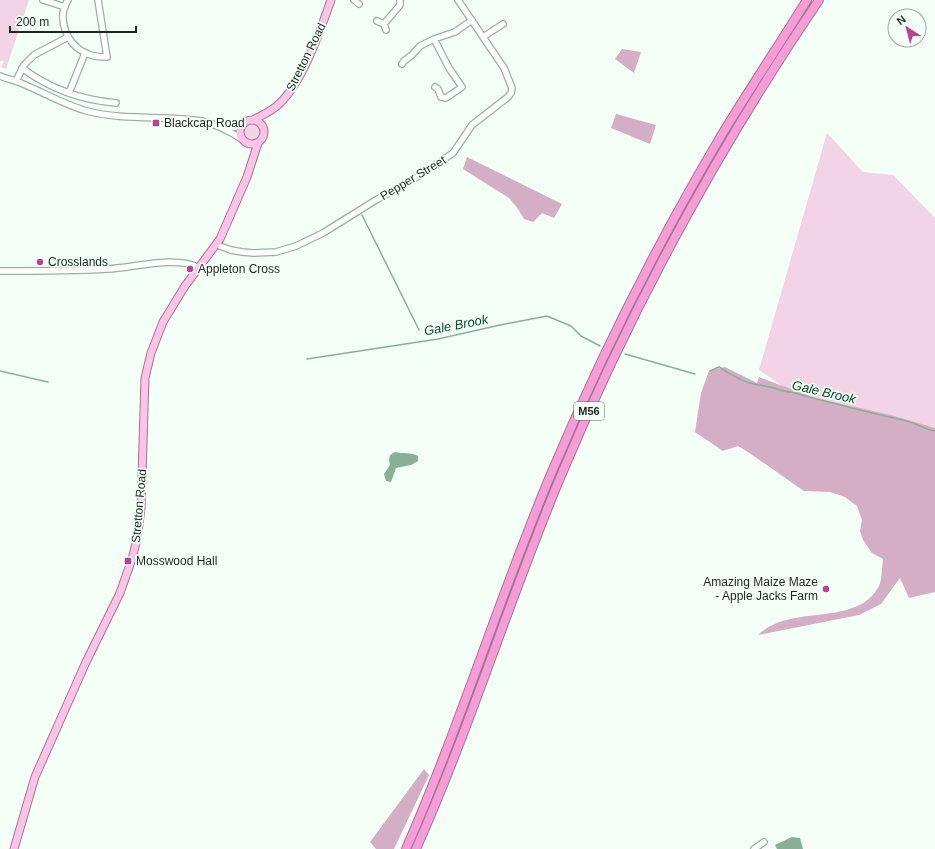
<svg xmlns="http://www.w3.org/2000/svg" width="935" height="849" font-family="Arial,sans-serif">
<rect width="100%" height="100%" fill="#f3fef7"/>
<path fill="#f3d3e6" d="M 0,0 L 29,0 L 6,69 L 1,67 L 4,61 L 0,61 Z
M243 133a9 9 0 1 1 18 0a9 9 0 1 1-18 0Z
M 827,133 L 863,172 L 893,175 L 935,218 L 935,428 L 791,392 L 759,370 Z"/>
<path fill="#d3aec4" d="M 622,49 L 641,52 L 634,73 L 615,59 Z
M 616,114 L 656,125 L 650,144 L 611,128 Z
M 467,157 L 562,204 L 554,218 L 542,213 L 533,222 L 524,219 L 518,209 L 509,198 L 463,169 Z
M 725,367 L 757,383 L 759,377 L 815,398 L 891,415 L 935,428 L 935,592 L 909,598 L 900,578 L 881,604 L 859,615 L 758,635 C 791,603 857,628 879,586 C 882,579 882,567 883,559 L 872,553 L 863,540 L 860,531 L 862,520 L 857,506 L 845,497 L 830,492 L 804,491 L 748,452 L 738,446 L 723,451 L 695,432 L 701,393 L 709,371 Z
M 424,769 L 429,775 L 394,849 L 376,849 L 370,842 Z"/>
<path fill="#8aaf98" d="M 395,452 C 403,454 411,452 418,456 L 418,461 L 411,465 L 396,468 L 391,482 L 386,481 L 384,474 L 390,465 L 389,460 L 390,455 Z
M 792,837 L 800,838 L 803,849 L 777,849 L 775,845 Z"/>
<g fill="none" stroke-linecap="round" stroke-linejoin="round">
<path stroke="#8aaf98" stroke-width="1.5" d="M 362,215 L 419,330
M 625,354 L 695,374
M 307,359 L 438,339 L 500,325 L 547,316 L 571,326 L 581,336 L 600,346
M 0,371 L 48,382
M 710,371 L 719,367 C 729,373 739,380 750,383 C 756,385 763,385 769,387 C 777,388 783,392 791,392 C 828,402 865,412 903,420 C 914,422 924,429 935,431"/>
<defs>
<path id="minor" d="M 43,0 L 65,7
M 68,0 C 56,19 67,46 88,54 C 94,57 100,57 107,57 L 98,0
M 354,0 L 359,4
M 377,21 L 384,24 L 386,30
M 384,24 L 400,5 L 400,0
M 483,37 L 503,24
M 434,39 L 449,68 L 462,87 L 446,98 L 441,97 L 438,89 L 435,87
M 402,64 L 404,61 L 412,55 L 420,46 L 434,39 L 455,32 L 472,20
M 22,68 C 50,89 81,100 116,103
M 0,76 C 8,79 16,81 23,84 C 45,93 65,105 87,111 C 125,121 164,115 202,121 C 217,124 231,132 243,140
M 16,81 L 24,65 L 34,55 L 68,37
M 69,93 L 85,53
M 225,127 L 237,127 L 244,124
M 217,245 L 231,250 L 242,252 L 254,253 L 276,252 L 296,246 L 323,233 L 376,200 L 417,177 L 453,153 L 472,125 L 508,97 L 511,93 L 512,88 L 504,68 L 458,0
M 0,271 C 36,271 72,271 108,269 C 133,268 177,255 199,268
M 754,849 L 764,842"/>
<path id="major" d="M 253,120 C 262,115 271,112 279,104 C 303,82 320,31 331,0
M240 132a12 12 0 1 1 24 0a12 12 0 1 1-24 0Z
M 14,849 L 35,777 L 86,662 L 120,593 L 132,559 L 137,539 L 141,508 L 145,378 L 151,353 L 163,322 L 185,286 L 220,239 L 247,177 L 258,143"/>
<path id="highway" d="M 406,849 C 460,726 499,598 551,474 C 600,358 657,244 721,136 C 749,90 779,45 807,0
M 416,849 C 470,728 509,600 560,478 C 630,311 717,150 819,0"/>
</defs>
<use href="#minor" stroke="#98b1a1" stroke-width="8"/>
<use href="#major" stroke="#a97396" stroke-width="9"/>
<use href="#highway" stroke="#a97396" stroke-width="10"/>
<use href="#minor" stroke="#fff" stroke-width="5.5"/>
<use href="#major" stroke="#f9c4e6" stroke-width="7"/>
<use href="#highway" stroke="#f59dd6" stroke-width="8"/>
</g>
<g fill="#b94196" stroke="#f3fef7" stroke-width="1.5">
<rect x="152" y="119" width="8" height="8" rx="2"/>
<circle cx="40" cy="262" r="4"/>
<circle cx="190" cy="269" r="4"/>
<rect x="124" y="557" width="8" height="8" rx="2"/>
<circle cx="826" cy="589" r="4"/>
</g>
<g text-anchor="middle" dominant-baseline="central" stroke-width="3.5" stroke-linejoin="round" paint-order="stroke">
<rect fill="#f3fef7" stroke="#5c6760" stroke-width="1" x="574" y="402" width="30" height="18" rx="3"/>
<g font-size="11" font-weight="bold" fill="#1c2620">
<text x="589" y="411">M56</text>
</g>
<g font-size="12" fill="#1c2620" stroke="#f3fef7">
<text transform="translate(306 57) rotate(-64)">Stretton Road</text>
<text transform="translate(413 178) rotate(-31)">Pepper Street</text>
<text transform="translate(139 506) rotate(-85)">Stretton Road</text>
</g>
<g font-size="12" fill="#1c2620" stroke="#f3fef7" text-anchor="start">
<text x="164" y="123">Blackcap Road</text>
<text x="48" y="262">Crosslands</text>
<text x="198" y="269">Appleton Cross</text>
<text x="136" y="561">Mosswood Hall</text>
<text x="818" y="582" text-anchor="end">Amazing Maize Maze<tspan x="818" dy="14">- Apple Jacks Farm</tspan></text>
</g>
<g font-size="13" font-style="italic" fill="#084c2d" stroke="#f3fef7">
<text transform="translate(456 325) rotate(-11)">Gale Brook</text>
<text transform="translate(824 392) rotate(13)">Gale Brook</text>
</g>
</g>
<g transform="translate(907 28) rotate(324)"><circle r="19" fill="#f3fef7" stroke="#9da8a1"/>
<path d="M0-3L7 15L0 10L-7 15Z" fill="#b94196"/>
<text y="-6" font-size="11" font-weight="bold" text-anchor="middle" fill="#1c2620">N</text>
</g>
<path d="M10 26v6h126v-6" fill="none" stroke="#1c2620" stroke-width="2"/>
<text x="16" y="26" font-size="12" fill="#1c2620" stroke="#f3fef7" stroke-width="3" paint-order="stroke">200 m</text>
</svg>
